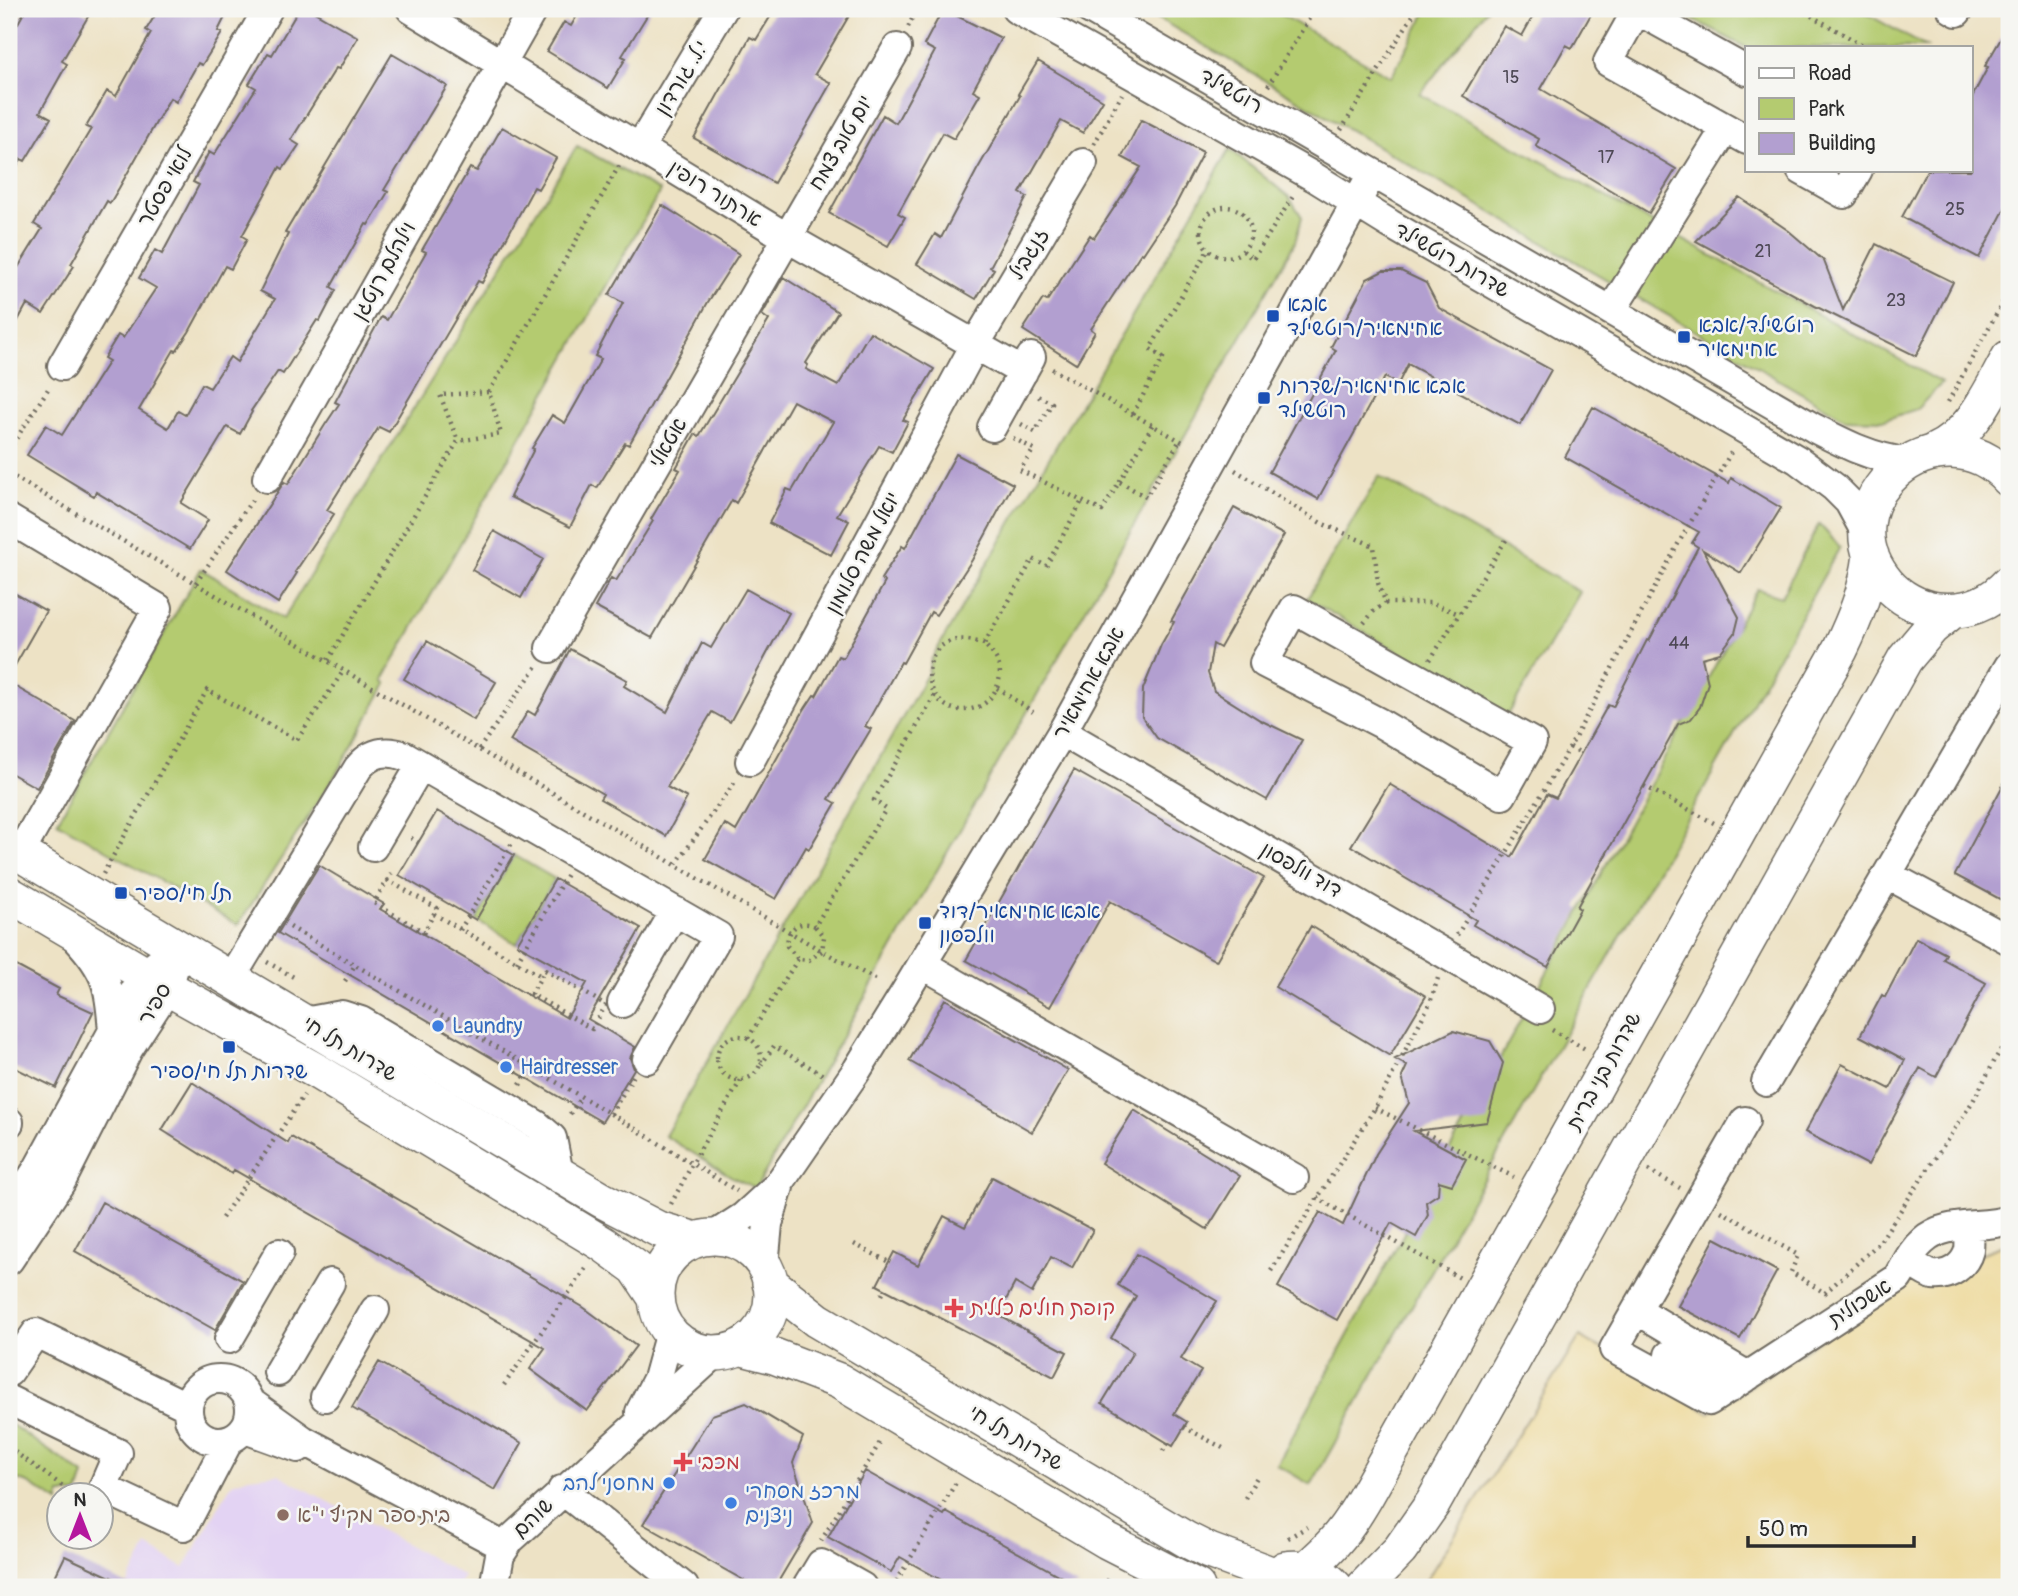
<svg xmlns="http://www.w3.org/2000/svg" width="2018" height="1596" font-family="Pangolin,'Playpen Sans Hebrew',sans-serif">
<rect width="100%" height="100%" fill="#f6f6f2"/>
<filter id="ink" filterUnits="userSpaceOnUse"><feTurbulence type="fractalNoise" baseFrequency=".0143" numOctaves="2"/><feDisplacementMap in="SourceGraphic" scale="14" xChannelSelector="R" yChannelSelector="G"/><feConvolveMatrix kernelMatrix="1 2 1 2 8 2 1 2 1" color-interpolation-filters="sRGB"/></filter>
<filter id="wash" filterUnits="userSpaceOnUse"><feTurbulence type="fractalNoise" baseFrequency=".00686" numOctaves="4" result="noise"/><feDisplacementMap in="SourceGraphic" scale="28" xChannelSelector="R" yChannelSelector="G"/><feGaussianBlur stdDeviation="1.57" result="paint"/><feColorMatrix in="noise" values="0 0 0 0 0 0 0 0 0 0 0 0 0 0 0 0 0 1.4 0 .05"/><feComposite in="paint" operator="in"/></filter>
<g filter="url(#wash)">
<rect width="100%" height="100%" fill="#ede2c5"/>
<path fill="#e3d3f3" d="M 278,1474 L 464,1576 L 457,1587 L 126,1587 L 147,1546 L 184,1568 L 232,1483 L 249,1477 Z"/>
<path fill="#b4cb70" stroke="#707b4e" stroke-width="2" d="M 1142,9 L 1271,9 L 1391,77 L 1428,9 L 1487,9 L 1420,94 L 1942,383 L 1917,409 L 1884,420 L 1846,419 Z
M 1672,9 L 1858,9 L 1926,47 L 1747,48 Z
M 577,146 L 660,191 L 383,680 L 387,684 L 336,774 L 238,925 L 57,822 L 201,569 L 283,619 Z
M 1230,149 L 1289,197 L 1302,217 L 1295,242 L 756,1188 L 734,1178 L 665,1136 L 928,673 L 931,660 Z
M 1379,476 L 1580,592 L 1508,715 L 1307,599 Z
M 1819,524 L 1840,547 L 1311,1485 L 1277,1465 L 1757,589 L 1781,597 Z
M 514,855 L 555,879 L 517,944 L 476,920 Z
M 9,1423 L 84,1475 L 78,1494 L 60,1494 L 59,1502 L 28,1483 L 9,1477 Z"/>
<path fill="#eeda9e" stroke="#8c8264" stroke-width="2" d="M 2009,1243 L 2009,1587 L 1422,1587 L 1580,1336 L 1709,1413 L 1911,1280 Z"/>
<g id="blocks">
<path fill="#b29fd0" d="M 26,9 L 77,9 L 89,15 L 62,61 L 67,64 L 40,112 L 51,118 L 25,161 L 21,159 L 9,180 L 9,39 Z
M 159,9 L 229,9 L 218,31 L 222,33 L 202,65 L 198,63 L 176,102 L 170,98 L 119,188 L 110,203 L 107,201 L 71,264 L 74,266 L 43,314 L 27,304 L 9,337 L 9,282 L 42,229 L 34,224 L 91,129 L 86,127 L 107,91 L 116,96 L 151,33 L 146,30 Z
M 299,9 L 309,9 L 358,37 L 339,69 L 336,68 L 291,140 L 299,145 L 283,169 L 280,167 L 242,236 L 247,239 L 231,269 L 225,266 L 189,332 L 176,351 L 174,350 L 139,410 L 168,428 L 178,411 L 185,415 L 202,384 L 210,388 L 230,357 L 237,362 L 275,299 L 260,291 L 288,234 L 285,233 L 392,54 L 447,86 L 384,190 L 388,192 L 368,225 L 366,224 L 331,287 L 336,290 L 320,321 L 317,320 L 283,374 L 278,371 L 251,411 L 252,412 L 240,434 L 227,427 L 181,503 L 208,520 L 190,549 L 96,492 L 94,496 L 27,455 L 46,425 L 62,435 L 109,361 L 104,358 L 118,335 L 123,338 L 156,288 L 139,278 L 155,250 L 162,254 L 199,185 L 193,182 L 209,152 L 214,155 L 256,88 L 249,84 L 268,53 L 272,55 Z
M 581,9 L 651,9 L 622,56 L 626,58 L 608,88 L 547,51 L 564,22 L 571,26 Z
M 775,9 L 853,9 L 815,74 L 831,83 L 774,183 L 694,138 L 750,37 L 756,40 Z
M 943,9 L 1001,38 L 973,90 L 980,94 L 954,139 L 943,133 L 898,213 L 905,217 L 888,246 L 829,213 L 883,115 L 896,123 L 935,51 L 924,45 Z
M 1537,9 L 1594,9 L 1572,48 L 1566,45 L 1541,89 L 1676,169 L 1649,213 L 1536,146 L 1539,139 L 1463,96 L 1504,26 L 1522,36 Z
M 2009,25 L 2009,201 L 1979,258 L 1902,217 L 1927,170 L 1971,170 L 1971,99 L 1988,67 L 1985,66 Z
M 1038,61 L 1103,100 L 1083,133 L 1061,121 L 1020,193 L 1027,197 L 990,267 L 994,269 L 976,299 L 917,264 L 935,234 L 941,238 L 977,170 L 1020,96 L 1018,94 Z
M 1141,120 L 1203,152 L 1175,206 L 1143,254 L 1141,253 L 1091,329 L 1095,332 L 1076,364 L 1023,330 L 1043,299 L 1047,301 L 1090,235 L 1094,238 L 1141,167 L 1122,157 Z
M 502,127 L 556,158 L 538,189 L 534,187 L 482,283 L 478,281 L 389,432 L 379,427 L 327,510 L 334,514 L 295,572 L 297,573 L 278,603 L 227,570 L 284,482 L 288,484 L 325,425 L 339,404 L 335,402 L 381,317 L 387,320 L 426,252 L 422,250 L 470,168 L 477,171 Z
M 1739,197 L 1789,231 L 1824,261 L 1843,310 L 1876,244 L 1953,282 L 1916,356 L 1815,306 L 1696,241 Z
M 662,205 L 739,254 L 708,302 L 629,445 L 625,443 L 597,488 L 592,485 L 570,527 L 510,497 L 534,449 L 532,448 L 552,415 L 565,423 L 601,359 L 595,356 L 623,303 L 609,295 Z
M 1383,271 L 1401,271 L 1426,283 L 1439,308 L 1551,370 L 1520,425 L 1408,364 L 1398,384 L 1385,377 L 1318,499 L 1269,472 L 1336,350 L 1331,347 L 1367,279 Z
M 783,277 L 838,312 L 806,363 L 808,365 L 806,369 L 838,386 L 870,332 L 934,369 L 903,420 L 908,422 L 892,452 L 879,446 L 837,515 L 849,521 L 831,555 L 769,523 L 787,489 L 792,491 L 833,422 L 793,401 L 736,503 L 732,500 L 652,638 L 595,607 L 611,578 L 616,581 L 653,521 L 651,519 L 680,470 L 676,468 L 686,450 L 695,434 L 699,436 L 769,320 L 762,315 Z
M 1593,407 L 1729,483 L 1731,478 L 1781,508 L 1741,573 L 1703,550 L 1739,617 L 1735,633 L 1720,653 L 1702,658 L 1708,683 L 1700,707 L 1691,719 L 1678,724 L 1577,907 L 1580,909 L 1548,967 L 1473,925 L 1476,920 L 1351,846 L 1389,784 L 1512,857 L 1547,794 L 1556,798 L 1608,705 L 1613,707 L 1647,640 L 1649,641 L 1698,547 L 1692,543 L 1699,532 L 1565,457 Z
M 956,454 L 1013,484 L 972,560 L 936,615 L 931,612 L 903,663 L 901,662 L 865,726 L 871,729 L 829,799 L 836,803 L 809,849 L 806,847 L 776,899 L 705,859 L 725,824 L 736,831 L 804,710 L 814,695 L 816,696 L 838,656 L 843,658 L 885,582 L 881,579 L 902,546 L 905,548 Z
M 1234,508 L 1284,535 L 1220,648 L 1213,644 L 1208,673 L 1214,691 L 1260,720 L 1302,740 L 1267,800 L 1157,738 L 1142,717 L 1143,689 L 1161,645 L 1174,622 L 1171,621 Z
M 494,531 L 543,559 L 521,598 L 472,570 Z
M 746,589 L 789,613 L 730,722 L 712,712 L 667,787 L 687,798 L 666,836 L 600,799 L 603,794 L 510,741 L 528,711 L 535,715 L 570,649 L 627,680 L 624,686 L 667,712 L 702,643 L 711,648 Z
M 9,590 L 46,611 L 9,676 Z
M 427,641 L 496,682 L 474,720 L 404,679 Z
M 9,683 L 75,721 L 37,788 L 9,772 Z
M 1074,770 L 1264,878 L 1216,961 L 1110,901 L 1050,1007 L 966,960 Z
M 2009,774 L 2009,904 L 1955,875 Z
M 437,811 L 514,855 L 476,920 L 399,875 Z
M 319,865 L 384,904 L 380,909 L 567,1018 L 587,983 L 517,944 L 555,879 L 641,928 L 588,1019 L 635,1047 L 630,1058 L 634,1069 L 602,1122 L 278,933 Z
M 1311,926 L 1426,996 L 1390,1056 L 1275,987 Z
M 1916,938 L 1946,954 L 1943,959 L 1986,983 L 1936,1077 L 1920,1068 L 1868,1165 L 1805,1132 L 1842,1064 L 1890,1089 L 1905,1060 L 1860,1036 L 1882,995 L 1885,997 Z
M 9,962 L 59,989 L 56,995 L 93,1012 L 56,1088 L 9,1065 Z
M 945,999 L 1068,1070 L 1032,1132 L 909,1061 Z
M 1453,1031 L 1490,1041 L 1503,1063 L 1487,1122 L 1414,1131 L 1466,1159 L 1452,1185 L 1439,1181 L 1438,1194 L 1426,1202 L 1428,1215 L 1416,1237 L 1391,1223 L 1337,1320 L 1278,1287 L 1320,1212 L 1343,1225 L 1376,1154 L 1409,1103 L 1402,1077 L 1407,1066 L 1395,1059 Z
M 192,1082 L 288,1143 L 291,1137 L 583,1307 L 636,1346 L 587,1411 L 530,1369 L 545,1348 L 234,1170 L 232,1174 L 162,1130 Z
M 1134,1110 L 1240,1176 L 1207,1229 L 1101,1163 Z
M 992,1177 L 1093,1230 L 1072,1268 L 1051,1257 L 1032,1293 L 1015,1283 L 998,1315 L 1067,1352 L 1054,1377 L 877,1285 L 894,1252 L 918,1265 L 944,1216 L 965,1227 Z
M 102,1202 L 243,1281 L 215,1330 L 75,1251 Z
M 1715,1238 L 1777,1271 L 1740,1339 L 1678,1306 Z
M 1137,1254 L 1217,1301 L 1181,1359 L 1201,1371 L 1174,1414 L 1187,1422 L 1173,1446 L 1102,1403 L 1133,1352 L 1111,1338 L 1136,1296 L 1118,1285 Z
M 379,1362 L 522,1443 L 495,1490 L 352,1408 Z
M 746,1403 L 803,1437 L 793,1463 L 813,1523 L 775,1587 L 756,1587 L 643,1524 L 712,1415 Z
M 865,1471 L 944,1515 L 946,1512 L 1079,1587 L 954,1587 L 900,1557 L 891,1572 L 828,1537 Z
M 65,1556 L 132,1587 L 50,1587 Z"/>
</g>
</g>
<g filter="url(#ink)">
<use href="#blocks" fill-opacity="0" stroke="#6f6b61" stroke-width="2"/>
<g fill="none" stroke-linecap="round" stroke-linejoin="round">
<defs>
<path id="minor" d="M 411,9 L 786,237 L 1023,372
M 1016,9 L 1314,177 L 1390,224 L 1798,460 L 1834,487 L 1849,502 L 1867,535
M 1089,9 L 1814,428 C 1845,444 1872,458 1906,462
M 1952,9 L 1957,12 L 1959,9
M 1747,71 L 1637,10 L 1608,62 L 1747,140
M 640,147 L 723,9
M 1801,170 L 1844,194 L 1858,170
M 1611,311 L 1726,128
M 62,366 L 268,9
M 992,427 L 1031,357
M 267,478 L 533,9
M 9,519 L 158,608 L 20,853
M 1294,609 L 1532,742 L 1502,795 L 1380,723 L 1264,663 Z
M 550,648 L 897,48
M 1062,732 L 1540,1009
M 750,761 L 975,345 L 1083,163
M 373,847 L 421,765
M 1888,875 L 2009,940
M 77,939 C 108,972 110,989 113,1032
M 922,964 L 1294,1178
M 231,978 L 358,768 C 371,752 386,749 405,756 L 718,936 L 647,1059
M 622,1003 L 675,911
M 304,1022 L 342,1015 L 361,1021 L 537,1125 L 552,1138 L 559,1174
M 1766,1082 L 2009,666
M 1745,1121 L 1614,1349 L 1709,1401 L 1898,1278 C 1906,1265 1911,1251 1923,1241 C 1945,1220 1982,1229 2009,1220
M 9,1122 L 9,1123
M 9,1213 L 38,1168 L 144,974 L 160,962
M 712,1237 L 743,1217 L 778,1185 L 857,1070 L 904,994 L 1062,732 L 1372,174
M 9,1260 L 61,1182 L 129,1048 L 168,988 L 180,948
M 1908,1260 C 1916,1265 1924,1273 1933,1275 C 1949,1277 1965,1266 1969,1250 C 1970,1243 1969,1234 1969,1227
M 764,1266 L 768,1224 L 779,1187
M 1637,1310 L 1748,1376
M 229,1339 L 279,1253
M 1669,1355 L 1730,1388
M 9,1372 L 36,1333 L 188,1407
M 278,1372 L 330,1283
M188 1410a31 31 0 1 1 62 0a31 31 0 1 1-62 0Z
M 325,1397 L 375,1310
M 9,1400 L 118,1453 L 103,1488 L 184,1526 L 229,1440
M 250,1402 L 303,1440 L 505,1547
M 640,1412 L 657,1379 L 670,1332
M 245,1429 L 298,1448
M 562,1490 L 684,1587
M 494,1587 L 500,1555 L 510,1540 L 717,1352
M 807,1587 L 821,1564 L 862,1587"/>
<path id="major" d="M 1933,452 C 1972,435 1989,394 2009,358
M 2009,479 C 1938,401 1819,503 1887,583 C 1899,597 1918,608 1937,610 C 1965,613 1990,604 2009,583
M 9,847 L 602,1200 L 658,1229 L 696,1240
M 9,894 L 168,988 L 318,1072 L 603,1244 L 636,1268 L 656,1298
M656 1295a58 58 0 1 1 116 0a58 58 0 1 1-116 0Z
M 770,1283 L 817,1320 L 1187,1540 L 1209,1551 L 1271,1574
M 739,1347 L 774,1356 L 839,1381 L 1107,1541 L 1197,1587
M 1285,1569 C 1304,1566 1322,1572 1335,1587
M 1306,1569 C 1334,1546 1348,1527 1366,1496 L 1840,650 C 1855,619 1867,590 1871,555
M 1364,1587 L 1400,1550 L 1433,1503 L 1905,659 L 1931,628 L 1952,611"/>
</defs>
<use href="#minor" stroke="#6f6b61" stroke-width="32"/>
<use href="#major" stroke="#6f6b61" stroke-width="38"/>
<path stroke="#6f6b61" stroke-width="4.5" stroke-dasharray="2 5" stroke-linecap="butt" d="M 1799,9 L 1866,47
M 908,27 L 917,9
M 1268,86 L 1315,9
M 1341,130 L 1417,9
M 1094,144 L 1122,94
M1201 232a25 25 0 1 1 50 0a25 25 0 1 1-50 0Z
M 1243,251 L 1253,259 L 1294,195
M 1052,369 L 1186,444
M 489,392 L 619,166
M 1948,402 L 2009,291
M 1133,414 L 1163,358 L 1150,349 L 1208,250
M 1021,424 L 1035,432 L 1052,403 L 1035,395
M 1013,438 L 1034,449 L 1020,470 L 1102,511 L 1153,425
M 9,450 L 50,386
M 1235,470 L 1321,523 L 1374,546 L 1378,583 L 1386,603 L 1431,603 L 1459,614
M 9,474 L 822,951 L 879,981
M 1120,482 L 1146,497 L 1180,440
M 196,583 L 254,497
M 1364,623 L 1375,610 L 1386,603
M 984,644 C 908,616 916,730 978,707 C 993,701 1003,681 999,666 C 997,657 990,651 984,644 L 1033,559 L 1046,566 L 1082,501
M 328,660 L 458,441 L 501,434 L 489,392 L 440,395 L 458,441
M 1430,660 L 1506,540
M 997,688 L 1033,712
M 1570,747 L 1581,753
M 479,749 L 537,666
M 1644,786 L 1714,823
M 411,838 L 419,843
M 676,864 L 737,779
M 103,874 L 207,690 L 297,740 L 344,670
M 387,880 L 437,908 L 424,932 L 374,903 L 394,869
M 434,914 L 541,976
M 815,926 C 799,919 787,929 787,946 L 798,959 L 809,960 L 822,951 L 824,937 L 815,926 L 886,809 L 874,800 L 935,695
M 290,927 L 611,1114 L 737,1191
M 460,930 L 512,843
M 1457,935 L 1570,747 L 1678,544 L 1733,449
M 267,962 L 297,979
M 517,962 L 567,874
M 545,970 L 606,1005 L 592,1029 L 531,994 Z
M 345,981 L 355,965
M 1552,1030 L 1587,1050
M717 1058a22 22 0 1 1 44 0a22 22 0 1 1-44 0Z
M 748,1038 L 798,959
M 761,1065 L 774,1046 L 825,1076
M 520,1085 L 531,1067
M 1375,1108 L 1514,1177
M 570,1114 L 581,1097
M 611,1114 L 634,1075
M 1648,1170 L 1680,1188
M 1317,1198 L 1460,1278
M 671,1204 L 702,1146 L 741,1080
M 1721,1211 L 1798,1255 L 1791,1272 L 1825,1293 L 1879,1243 L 1973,1101 L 2009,1034
M 222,1218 L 304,1095
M 854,1244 L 889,1262
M 1271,1271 L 1375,1108 L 1430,1003 L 1438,978
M 882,1295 L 885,1289
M 504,1385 L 588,1266
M 1184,1427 L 1223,1448
M 9,1448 L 74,1494
M 1163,1451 L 1168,1443
M 1245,1498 L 1257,1477
M 1288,1538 L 1307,1527
M 821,1541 L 882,1439
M 893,1587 L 957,1481
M 1104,1587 L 1111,1575"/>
<use href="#minor" stroke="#fff" stroke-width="28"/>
<use href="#major" stroke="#fff" stroke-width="35"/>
</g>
</g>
<g fill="#1a4fb4" stroke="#f6f6f2" stroke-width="2.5">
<rect x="1266" y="309" width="14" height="14" rx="3.5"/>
<rect x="1677" y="330" width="14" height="14" rx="3.5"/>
<rect x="1257" y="391" width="14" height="14" rx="3.5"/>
<rect x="114" y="886" width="14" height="14" rx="3.5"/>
<rect x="918" y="916" width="14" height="14" rx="3.5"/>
<rect x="222" y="1040" width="14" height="14" rx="3.5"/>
</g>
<g fill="#3f7fe0" stroke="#f6f6f2" stroke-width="2.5">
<circle cx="438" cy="1026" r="7"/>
<circle cx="506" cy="1067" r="7"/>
<circle cx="669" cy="1483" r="7"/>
<circle cx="731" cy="1503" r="7"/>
</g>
<g fill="#e0444e" stroke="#f6f6f2" stroke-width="2.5">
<path d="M950.5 1297.5h7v7h7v7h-7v7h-7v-7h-7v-7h7z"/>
<path d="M679.5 1451.5h7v7h7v7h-7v7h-7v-7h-7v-7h7z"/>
</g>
<circle fill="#8d6e63" stroke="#f6f6f2" stroke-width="2.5" cx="283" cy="1515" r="7"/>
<g text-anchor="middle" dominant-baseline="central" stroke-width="5" stroke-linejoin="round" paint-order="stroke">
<g font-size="18" fill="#4d4854">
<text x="1511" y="77">15</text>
<text x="1606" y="157">17</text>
<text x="1955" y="209">25</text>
<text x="1763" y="251">21</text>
<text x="1896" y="300">23</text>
<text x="1679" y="643">44</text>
</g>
<g font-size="21" fill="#2b2b2b" stroke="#f6f6f2">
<text transform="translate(682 78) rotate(-59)">י.ל. גורדון</text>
<text transform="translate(1231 91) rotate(30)">רוטשילד</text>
<text transform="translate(841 143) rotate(-60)">יום טוב צמח</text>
<text transform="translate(165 187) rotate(-60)">לואי פסטר</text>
<text transform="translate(715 194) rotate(32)">ארתור רופין</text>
<text transform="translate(1029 254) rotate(-59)">זנגביל</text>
<text transform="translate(1452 260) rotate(30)">שדרות רוטשילד</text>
<text transform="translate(384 271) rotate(-61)">וילהלם רנטגן</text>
<text transform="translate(668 443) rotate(-60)">אטאלי</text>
<text transform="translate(863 553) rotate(-62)">יואל משה סלומון</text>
<text transform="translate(1089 683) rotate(-61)">אבא אחימאיר</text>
<text transform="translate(1301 870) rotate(30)">דוד וולפסון</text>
<text transform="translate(155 1004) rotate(-60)">ספיר</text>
<text transform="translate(350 1049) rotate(31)">שדרות תל חי</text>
<text transform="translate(1604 1071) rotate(-61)">שדרות בני ברית</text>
<text transform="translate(1860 1303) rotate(-33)">אשכולית</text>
<text transform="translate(1016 1438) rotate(31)">שדרות תל חי</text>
<text transform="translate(533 1518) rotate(-44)">שוהם</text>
</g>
<g font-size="21" fill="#164399" stroke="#f6f6f2" text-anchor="start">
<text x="1287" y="304">אבא<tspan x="1287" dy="24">אחימאיר/רוטשילד</tspan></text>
<text x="1698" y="325">רוטשילד/אבא<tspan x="1698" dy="24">אחימאיר</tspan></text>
<text x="1278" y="386">אבא אחימאיר/שדרות<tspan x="1278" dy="24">רוטשילד</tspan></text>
<text x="135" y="893">תל חי/ספיר</text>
<text x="939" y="911">אבא אחימאיר/דוד<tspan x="939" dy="24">וולפסון</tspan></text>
<text x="229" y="1071" text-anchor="middle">שדרות תל חי/ספיר</text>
</g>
<g font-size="21" fill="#366cbe" stroke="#f6f6f2" text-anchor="start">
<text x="452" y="1026">Laundry</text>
<text x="520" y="1067">Hairdresser</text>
<text x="655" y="1483" text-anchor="end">מחסני להב</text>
<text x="745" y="1491">מרכז מסחרי<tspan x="745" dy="24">ניצנים</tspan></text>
</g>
<g font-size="21" fill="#be3a42" stroke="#f6f6f2" text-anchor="start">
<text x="970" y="1308">קופת חולים כללית</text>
<text x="697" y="1462">מכבי</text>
</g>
<g font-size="21" fill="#785e54" stroke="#f6f6f2" text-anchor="start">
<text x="297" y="1515">בית ספר מקיף י"א</text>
</g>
</g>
<rect width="2018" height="1596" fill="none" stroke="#f6f6f2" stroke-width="35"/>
<rect x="1745" y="46" width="228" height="126" fill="#f6f6f2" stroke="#a5a5a2" stroke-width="2"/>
<rect x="1759" y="68" width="35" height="10" fill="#ffffff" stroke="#a5a5a2" stroke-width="2"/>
<text x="1808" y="80" font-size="21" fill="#2b2b2b">Road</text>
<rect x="1759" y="98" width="35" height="21" fill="#b4cb70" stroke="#a5a5a2" stroke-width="2"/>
<text x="1808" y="116" font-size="21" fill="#2b2b2b">Park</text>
<rect x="1759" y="133" width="35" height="21" fill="#b29fd0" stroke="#a5a5a2" stroke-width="2"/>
<text x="1808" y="150" font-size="21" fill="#2b2b2b">Building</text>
<g transform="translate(80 1516)"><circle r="33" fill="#f6f6f2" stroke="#a5a5a2" stroke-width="2"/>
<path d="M0-5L12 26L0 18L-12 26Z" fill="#b5179e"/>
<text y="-10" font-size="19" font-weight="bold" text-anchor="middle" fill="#2b2b2b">N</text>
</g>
<path d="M1748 1536v10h166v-10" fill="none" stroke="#2b2b2b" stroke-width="3.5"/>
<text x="1759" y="1536" font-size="21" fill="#2b2b2b" stroke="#f6f6f2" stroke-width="5" paint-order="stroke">50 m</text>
</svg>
